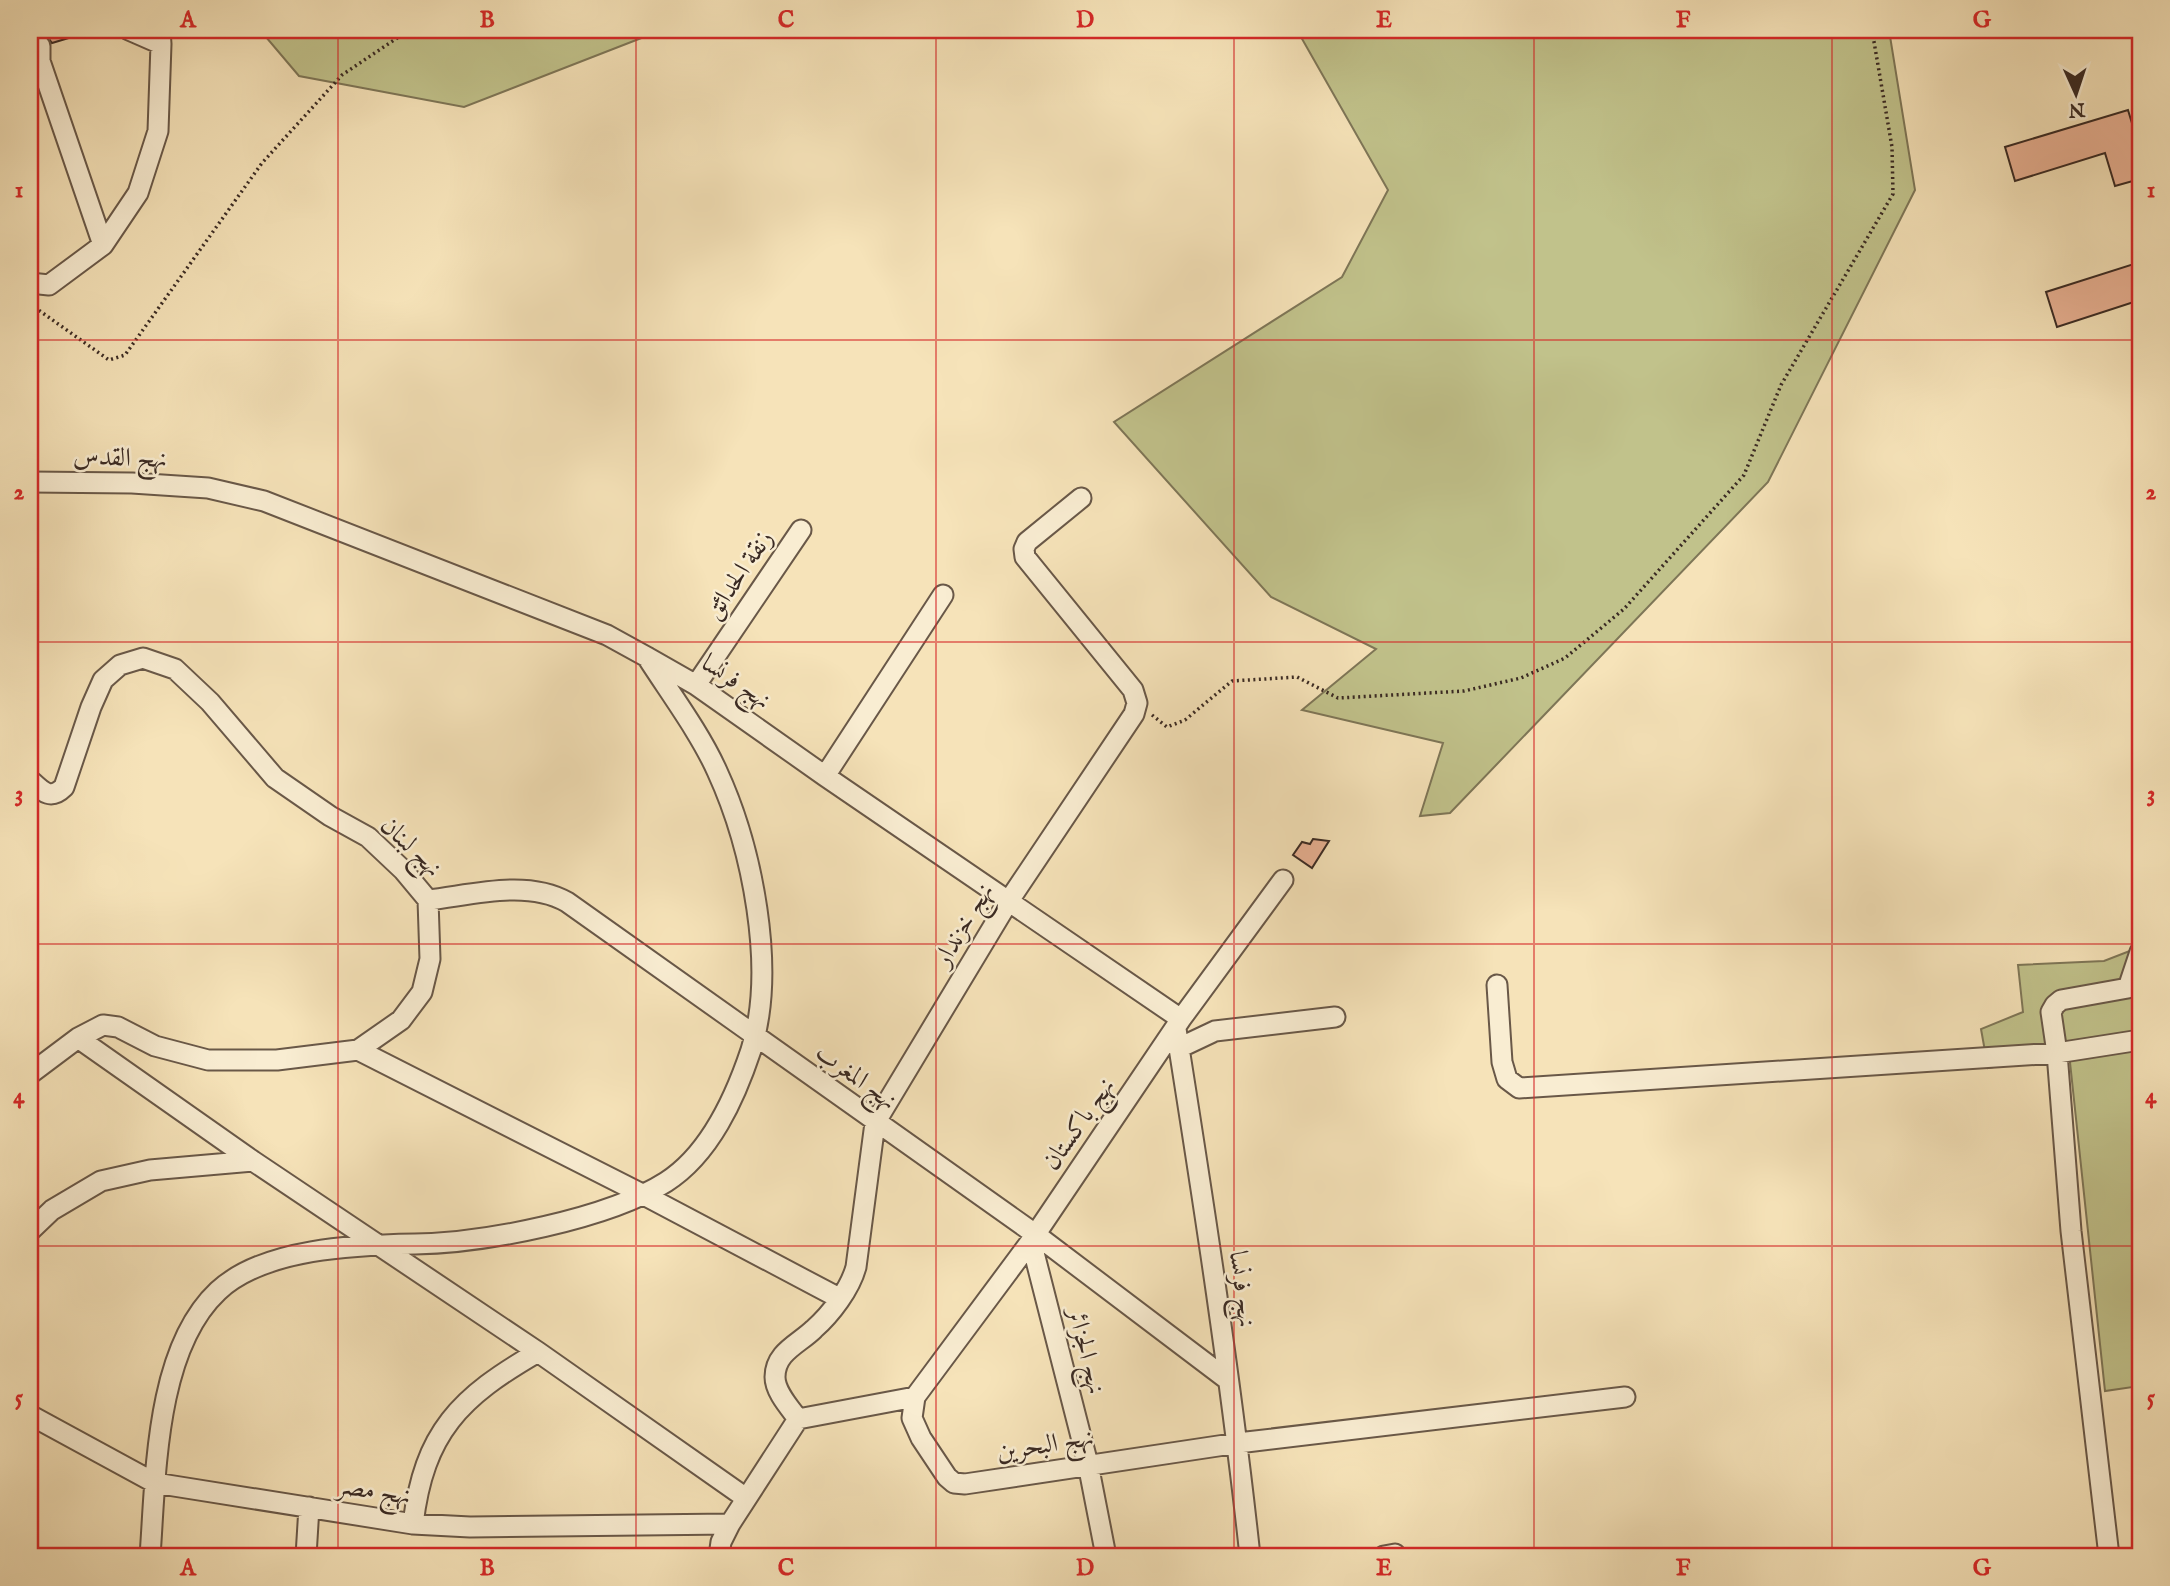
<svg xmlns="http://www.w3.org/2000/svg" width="2170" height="1586" font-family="'IM FELL English',Amiri,serif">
<rect width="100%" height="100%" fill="#f6e3b9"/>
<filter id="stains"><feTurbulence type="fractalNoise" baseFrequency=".00286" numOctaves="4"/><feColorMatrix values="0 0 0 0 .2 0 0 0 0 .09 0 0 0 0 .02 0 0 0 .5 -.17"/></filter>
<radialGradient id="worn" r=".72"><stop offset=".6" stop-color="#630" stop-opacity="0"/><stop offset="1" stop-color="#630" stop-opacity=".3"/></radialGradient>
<path fill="#c1c28b" stroke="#7e7657" stroke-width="2" d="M 260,30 L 662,30 L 464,107 L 299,76 Z
M 1297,30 L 1889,30 L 1915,190 L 1768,482 L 1450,813 L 1420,816 L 1443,743 L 1302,710 L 1376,649 L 1271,597 L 1114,422 L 1342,277 L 1388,190 Z
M 2140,947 L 2140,1386 L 2105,1391 L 2069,1053 L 1988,1068 L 1981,1029 L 2023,1012 L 2018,965 L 2104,961 Z"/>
<path fill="#e9b193" stroke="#3a2a23" stroke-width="2" d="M 30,30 L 82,30 L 82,34 L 52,43 L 46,35 L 39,34 L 32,37 Z
M 2128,110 L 2140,150 L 2140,179 L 2115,186 L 2105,153 L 2015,181 L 2005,147 Z
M 2140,262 L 2140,300 L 2057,327 L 2046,292 Z
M 1313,839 L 1329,841 L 1312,868 L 1293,855 L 1302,842 L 1310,844 Z"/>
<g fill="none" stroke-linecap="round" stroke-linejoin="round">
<path stroke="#d0be9b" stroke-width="19" stroke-dasharray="19 10" stroke-linecap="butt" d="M 40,46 L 40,37 L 44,30"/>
<defs>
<path id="minor" d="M 129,30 L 161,44
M 40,46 L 40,61 L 103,245
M 30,283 L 49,285 L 103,245 L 138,193 L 158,131 L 161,44 L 160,30
M 30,482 L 132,483 L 208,488 L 264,501 L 607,635 L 647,657 L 696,685 L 825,776 L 1181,1019
M 696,685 L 801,530
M 825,776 L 943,595
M 30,780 C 42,791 50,801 64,787 L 91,707 L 103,680 L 120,665 L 143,658 L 175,669 L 210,702 L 275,778 L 330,816 L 368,837 L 403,870 L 428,900 L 430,959 L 422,992 L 401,1020 L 358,1050 L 277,1060 L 208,1060 L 155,1046 L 118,1027 L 103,1025 L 78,1038 L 30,1074
M 428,900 C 472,895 527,879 567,902 L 1035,1234 L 1228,1380
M 1497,985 L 1502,1062 L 1507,1079 L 1519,1088 L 2057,1053 L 2140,1040
M 1176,1029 C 1204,1205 1231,1380 1250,1556
M 78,1038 L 253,1161 L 538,1352 L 746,1498
M 1179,1048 L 1215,1031 L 1335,1017
M 358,1050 L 642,1194 L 839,1298
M 30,1231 L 52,1210 L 101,1181 L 150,1170 L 253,1161
M 1031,1241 L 1088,1464 L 1106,1556
M 915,1397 L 1031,1241 L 1181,1019 L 1283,880
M 30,1415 L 155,1483 L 413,1524 L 470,1527 L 730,1524
M 798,1419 C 790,1408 775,1392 775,1377 C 775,1352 799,1344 814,1329 C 831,1314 850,1289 856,1267 L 875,1123 L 1008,902 L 1134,714 L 1137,703 L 1133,690 L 1025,557 L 1024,549 L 1027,542 L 1081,498
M 413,1524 C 424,1432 460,1397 538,1352
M 150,1556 C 156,1476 155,1350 218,1291 C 264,1248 356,1245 415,1244 C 484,1243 608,1219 666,1182 C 710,1154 735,1098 751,1050 C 777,969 752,847 717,771 C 700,733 670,693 647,657
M 306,1556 L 309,1507
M 719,1556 L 721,1542 L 730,1524 L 798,1419 L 915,1397 L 912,1418 L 921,1438 L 947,1477 L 954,1483 L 965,1484 L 1238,1443 L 1625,1397
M 1384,1556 L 1395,1554
M 2109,1556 L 2071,1231 L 2057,1053 L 2051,1012 L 2055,1005 L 2061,1000 L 2128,988 L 2140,952"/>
</defs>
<use href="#minor" stroke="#695848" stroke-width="23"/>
<path stroke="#3a2a23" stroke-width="3.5" stroke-dasharray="2 3.5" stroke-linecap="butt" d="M 30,304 L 109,360 L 125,355 L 262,163 L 342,75 L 409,30
M 1152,715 L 1167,727 L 1185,720 L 1232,681 L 1297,677 L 1338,698 L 1464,691 L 1521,678 L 1565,658 L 1624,609 L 1744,475 L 1781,385 L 1893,194 L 1892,147 L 1872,30"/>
<use href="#minor" stroke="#f9edd2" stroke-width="19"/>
</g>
<path fill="none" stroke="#d62828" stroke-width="2" stroke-opacity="0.55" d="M 338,30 L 338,1556M 636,30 L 636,1556M 936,30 L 936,1556M 1234,30 L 1234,1556M 1534,30 L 1534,1556M 1832,30 L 1832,1556M 30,340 L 2140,340M 30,642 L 2140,642M 30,944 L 2140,944M 30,1246 L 2140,1246"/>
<g text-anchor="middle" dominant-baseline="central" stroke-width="5" stroke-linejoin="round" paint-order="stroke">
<g font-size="26" fill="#3a2a23" stroke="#f9edd2">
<text transform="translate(120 458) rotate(2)">نهج القدس</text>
<text transform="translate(739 575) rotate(-56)">زنقة الحدائق</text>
<text transform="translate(736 682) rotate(34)">نهج فرنسا</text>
<text transform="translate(411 847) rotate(44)">نهج لبنان</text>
<text transform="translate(964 925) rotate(-59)">نهج خزندار</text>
<text transform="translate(856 1077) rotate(36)">نهج المغرب</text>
<text transform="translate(1079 1124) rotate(-55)">نهج باكستان</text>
<text transform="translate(1242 1289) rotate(83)">نهج فرنسا</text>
<text transform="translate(1086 1351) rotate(76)">نهج الجزائر</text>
<text transform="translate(1045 1445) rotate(-9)">نهج البحرين</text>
<text transform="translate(374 1491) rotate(9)">نهج مصر</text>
</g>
</g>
<rect width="2170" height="1586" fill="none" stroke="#f6e3b9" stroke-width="77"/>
<g transform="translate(2076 94) rotate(177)" stroke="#f9edd2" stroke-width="5" paint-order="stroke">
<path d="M0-5L12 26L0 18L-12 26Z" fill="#3a2a23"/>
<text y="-10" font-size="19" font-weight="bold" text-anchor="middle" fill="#3a2a23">N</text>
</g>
<rect x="38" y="38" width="2094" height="1510" fill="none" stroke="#d62828" stroke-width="2.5"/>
<g font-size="23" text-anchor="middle" font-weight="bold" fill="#d62828">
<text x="188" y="27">A</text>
<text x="487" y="27">B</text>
<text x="786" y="27">C</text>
<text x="1085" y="27">D</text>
<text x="1384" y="27">E</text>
<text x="1683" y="27">F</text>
<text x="1982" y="27">G</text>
<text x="19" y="197">1</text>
<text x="2151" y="197">1</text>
<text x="19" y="499">2</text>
<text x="2151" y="499">2</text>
<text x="19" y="801">3</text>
<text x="2151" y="801">3</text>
<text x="19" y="1103">4</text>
<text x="2151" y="1103">4</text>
<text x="19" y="1405">5</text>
<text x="2151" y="1405">5</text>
<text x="188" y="1575">A</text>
<text x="487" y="1575">B</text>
<text x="786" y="1575">C</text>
<text x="1085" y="1575">D</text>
<text x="1384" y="1575">E</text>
<text x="1683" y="1575">F</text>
<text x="1982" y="1575">G</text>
</g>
<rect width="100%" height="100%" filter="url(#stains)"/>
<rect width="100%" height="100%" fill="url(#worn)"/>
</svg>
